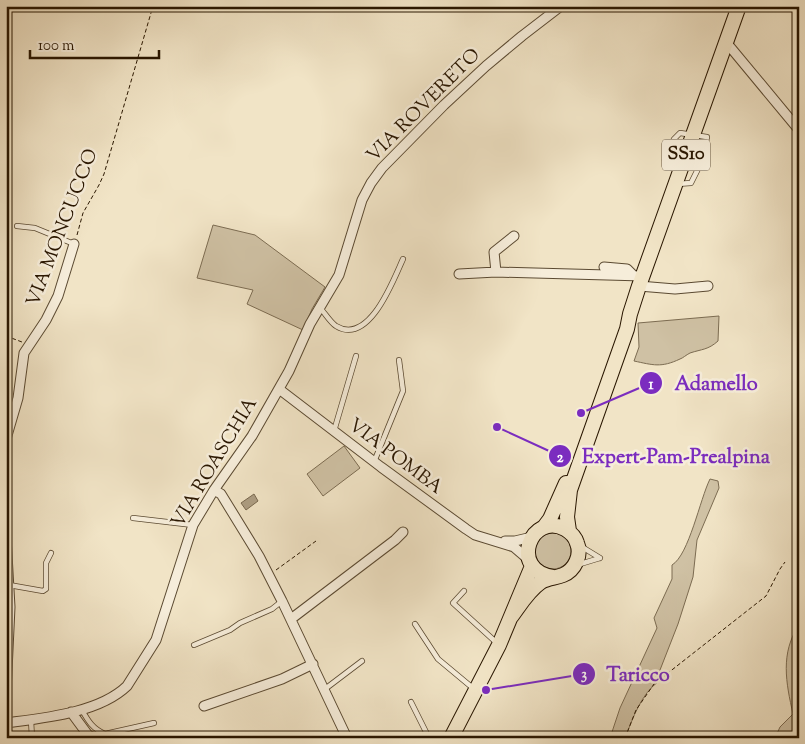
<svg xmlns="http://www.w3.org/2000/svg" width="805" height="744" font-family="'Sorts Mill Goudy',serif">
<rect width="100%" height="100%" fill="#f1e4c6"/>
<filter id="stains"><feTurbulence type="fractalNoise" baseFrequency=".004" numOctaves="4"/><feColorMatrix values="0 0 0 0 .2 0 0 0 0 .09 0 0 0 0 .02 0 0 0 .5 -.17"/></filter>
<radialGradient id="worn" r=".72"><stop offset=".6" stop-color="#630" stop-opacity="0"/><stop offset="1" stop-color="#630" stop-opacity=".3"/></radialGradient>
<path fill="#cfc1a4" stroke="#7c6c52" d="M 213,225 L 255,235 L 325,287 L 312,309 L 303,330 L 247,304 L 253,290 L 197,278 Z
M 719,316 L 718,341 C 708,350 702,349 690,353 C 686,355 683,358 680,359 C 661,368 653,365 634,361 L 639,347 L 638,323 Z
M 344,446 L 360,468 L 323,496 L 307,474 Z
M 710,479 L 718,481 L 719,488 L 697,540 L 693,577 L 678,624 L 660,670 L 659,681 C 641,694 633,718 625,738 L 610,738 L 620,708 L 657,628 L 654,618 L 672,579 L 672,565 C 689,555 700,499 710,479 Z
M535 551a18 18 0 1 1 36 0a18 18 0 1 1-36 0Z
M 799,625 L 799,738 L 775,738 L 780,727 L 793,714 C 786,683 780,653 799,625 Z"/>
<path fill="#ad9e83" stroke="#78684f" d="M 254,494 L 258,501 L 246,510 L 241,503 Z"/>
<g fill="none" stroke-linecap="round" stroke-linejoin="round">
<defs>
<path id="service" d="M 665,160 L 674,139 L 680,133 L 707,137 L 704,151
M 677,184 L 691,183 L 703,159
M 17,226 L 35,228 L 74,244
M 320,308 C 325,313 330,322 336,326 C 369,346 393,281 403,259
M 334,431 L 356,356
M 374,462 L 403,391 L 399,360
M 133,518 L 193,525
M 582,547 L 600,558
M 577,565 L 600,558
M 9,585 L 43,591 L 46,589 L 46,563 L 51,553
M 464,591 L 453,603 L 498,644
M 415,624 L 438,659 L 474,689
M 194,645 L 230,630 L 240,623 L 272,609 L 282,601
M 325,689 L 362,661
M 411,702 L 429,738
M 82,710 C 88,721 93,729 105,734 L 154,723
M 31,720 L 32,738"/>
<path id="minor" d="M 726,42 L 799,130
M 514,236 L 494,252 L 496,272 L 643,276
M 604,267 L 627,269 L 633,275
M 459,274 L 496,272
M 639,286 L 675,289 L 708,286
M 279,389 L 381,467 L 466,529 L 475,535 L 514,547 L 528,559
M 6,439 L 18,398 L 24,353 L 46,320 L 58,296 L 74,244
M 214,490 L 221,494 L 259,556 L 282,601 L 347,738
M 6,537 L 10,607 L 6,692
M 505,541 L 515,541 L 532,537
M 291,619 L 395,540 L 403,532
M 204,706 L 282,679 L 313,664
M 71,712 L 88,735 L 94,738
M 6,723 C 44,718 99,713 127,686 L 156,640 L 193,525 L 214,490 L 252,436 L 289,371 L 310,324 L 339,275 L 362,200 L 371,183 L 382,168 L 444,105 L 486,66 L 522,36 L 561,6"/>
<path id="primary" d="M 544,527 L 550,519 L 566,483
M 569,531 L 567,517 L 570,490 L 627,329 L 630,314 L 639,286 L 739,6
M 511,617 C 520,605 528,591 541,582 C 548,578 556,578 563,575 C 575,570 582,555 577,543 C 575,536 570,532 565,529 C 531,511 508,570 553,577
M 451,738 L 499,645 L 532,566"/>
</defs>
<use href="#service" stroke="#5b4a32" stroke-width="6"/>
<use href="#minor" stroke="#5b4a32" stroke-width="11"/>
<use href="#primary" stroke="#291600" stroke-width="16"/>
<path stroke="#291600" stroke-width="1" stroke-dasharray="4 2.5" stroke-linecap="butt" d="M 77,235 L 83,213 L 99,185 L 104,174 L 153,6
M 6,336 L 22,342
M 276,570 L 316,541
M 625,738 L 636,710 L 654,684 L 766,596 L 780,569 L 785,562"/>
<use href="#service" stroke="#f6edda" stroke-width="4.5"/>
<use href="#minor" stroke="#f6edda" stroke-width="9"/>
<use href="#primary" stroke="#f1e4c6" stroke-width="14"/>
</g>
<g text-anchor="middle" dominant-baseline="central" stroke-width="5" stroke-linejoin="round" paint-order="stroke">
<rect fill="#f6edda" stroke="#665641" stroke-width="1" x="662" y="139.5" width="48" height="31" rx="4"/>
<g font-size="18" font-weight="bold" fill="#291600">
<text x="686" y="155">SS10</text>
</g>
<g font-size="19" fill="#291600" stroke="#f6edda">
<text transform="translate(424 106) rotate(-45)">VIA ROVERETO</text>
<text transform="translate(63 228) rotate(-69)">VIA MONCUCCO</text>
<text transform="translate(395 457) rotate(37)">VIA POMBA</text>
<text transform="translate(215 463) rotate(-59)">VIA ROASCHIA</text>
</g>
</g>
<path fill="none" stroke="#7b2cbf" stroke-width="2" d="M581 413L651 383M497 427L560 456M486 690L584 674"/>
<g fill="#7b2cbf" stroke="#f6edda" stroke-width="2">
<circle cx="581" cy="413" r="5"/>
<circle cx="497" cy="427" r="5"/>
<circle cx="486" cy="690" r="5"/>
<circle cx="651" cy="383" r="12"/>
<circle cx="560" cy="456" r="12"/>
<circle cx="584" cy="674" r="12"/>
</g>
<g font-size="15" text-anchor="middle" font-weight="bold" fill="#fff">
<text x="651" y="389">1</text>
<text x="560" y="462">2</text>
<text x="584" y="679">3</text>
</g>
<g font-size="20" text-anchor="middle" font-weight="bold" fill="#7b2cbf" stroke="#f6edda" stroke-width="5" stroke-linejoin="round" paint-order="stroke">
<text x="716" y="390">Adamello</text>
<text x="676" y="463">Expert-Pam-Prealpina</text>
<text x="638" y="681">Taricco</text>
</g>
<rect width="805" height="744" fill="none" stroke="#f1e4c6" stroke-width="25"/>
<rect x="8" y="8" width="790" height="729" fill="none" stroke="#291600" stroke-width="2.5"/>
<rect x="12" y="12" width="780" height="719" fill="none" stroke="#291600"/>
<path d="M30 50v8h129v-8" fill="none" stroke="#291600" stroke-width="2.5"/>
<text x="38" y="50" font-size="15" fill="#291600" stroke="#f6edda" stroke-width="4" paint-order="stroke">100 m</text>
<rect width="100%" height="100%" filter="url(#stains)"/>
<rect width="100%" height="100%" fill="url(#worn)"/>
</svg>
